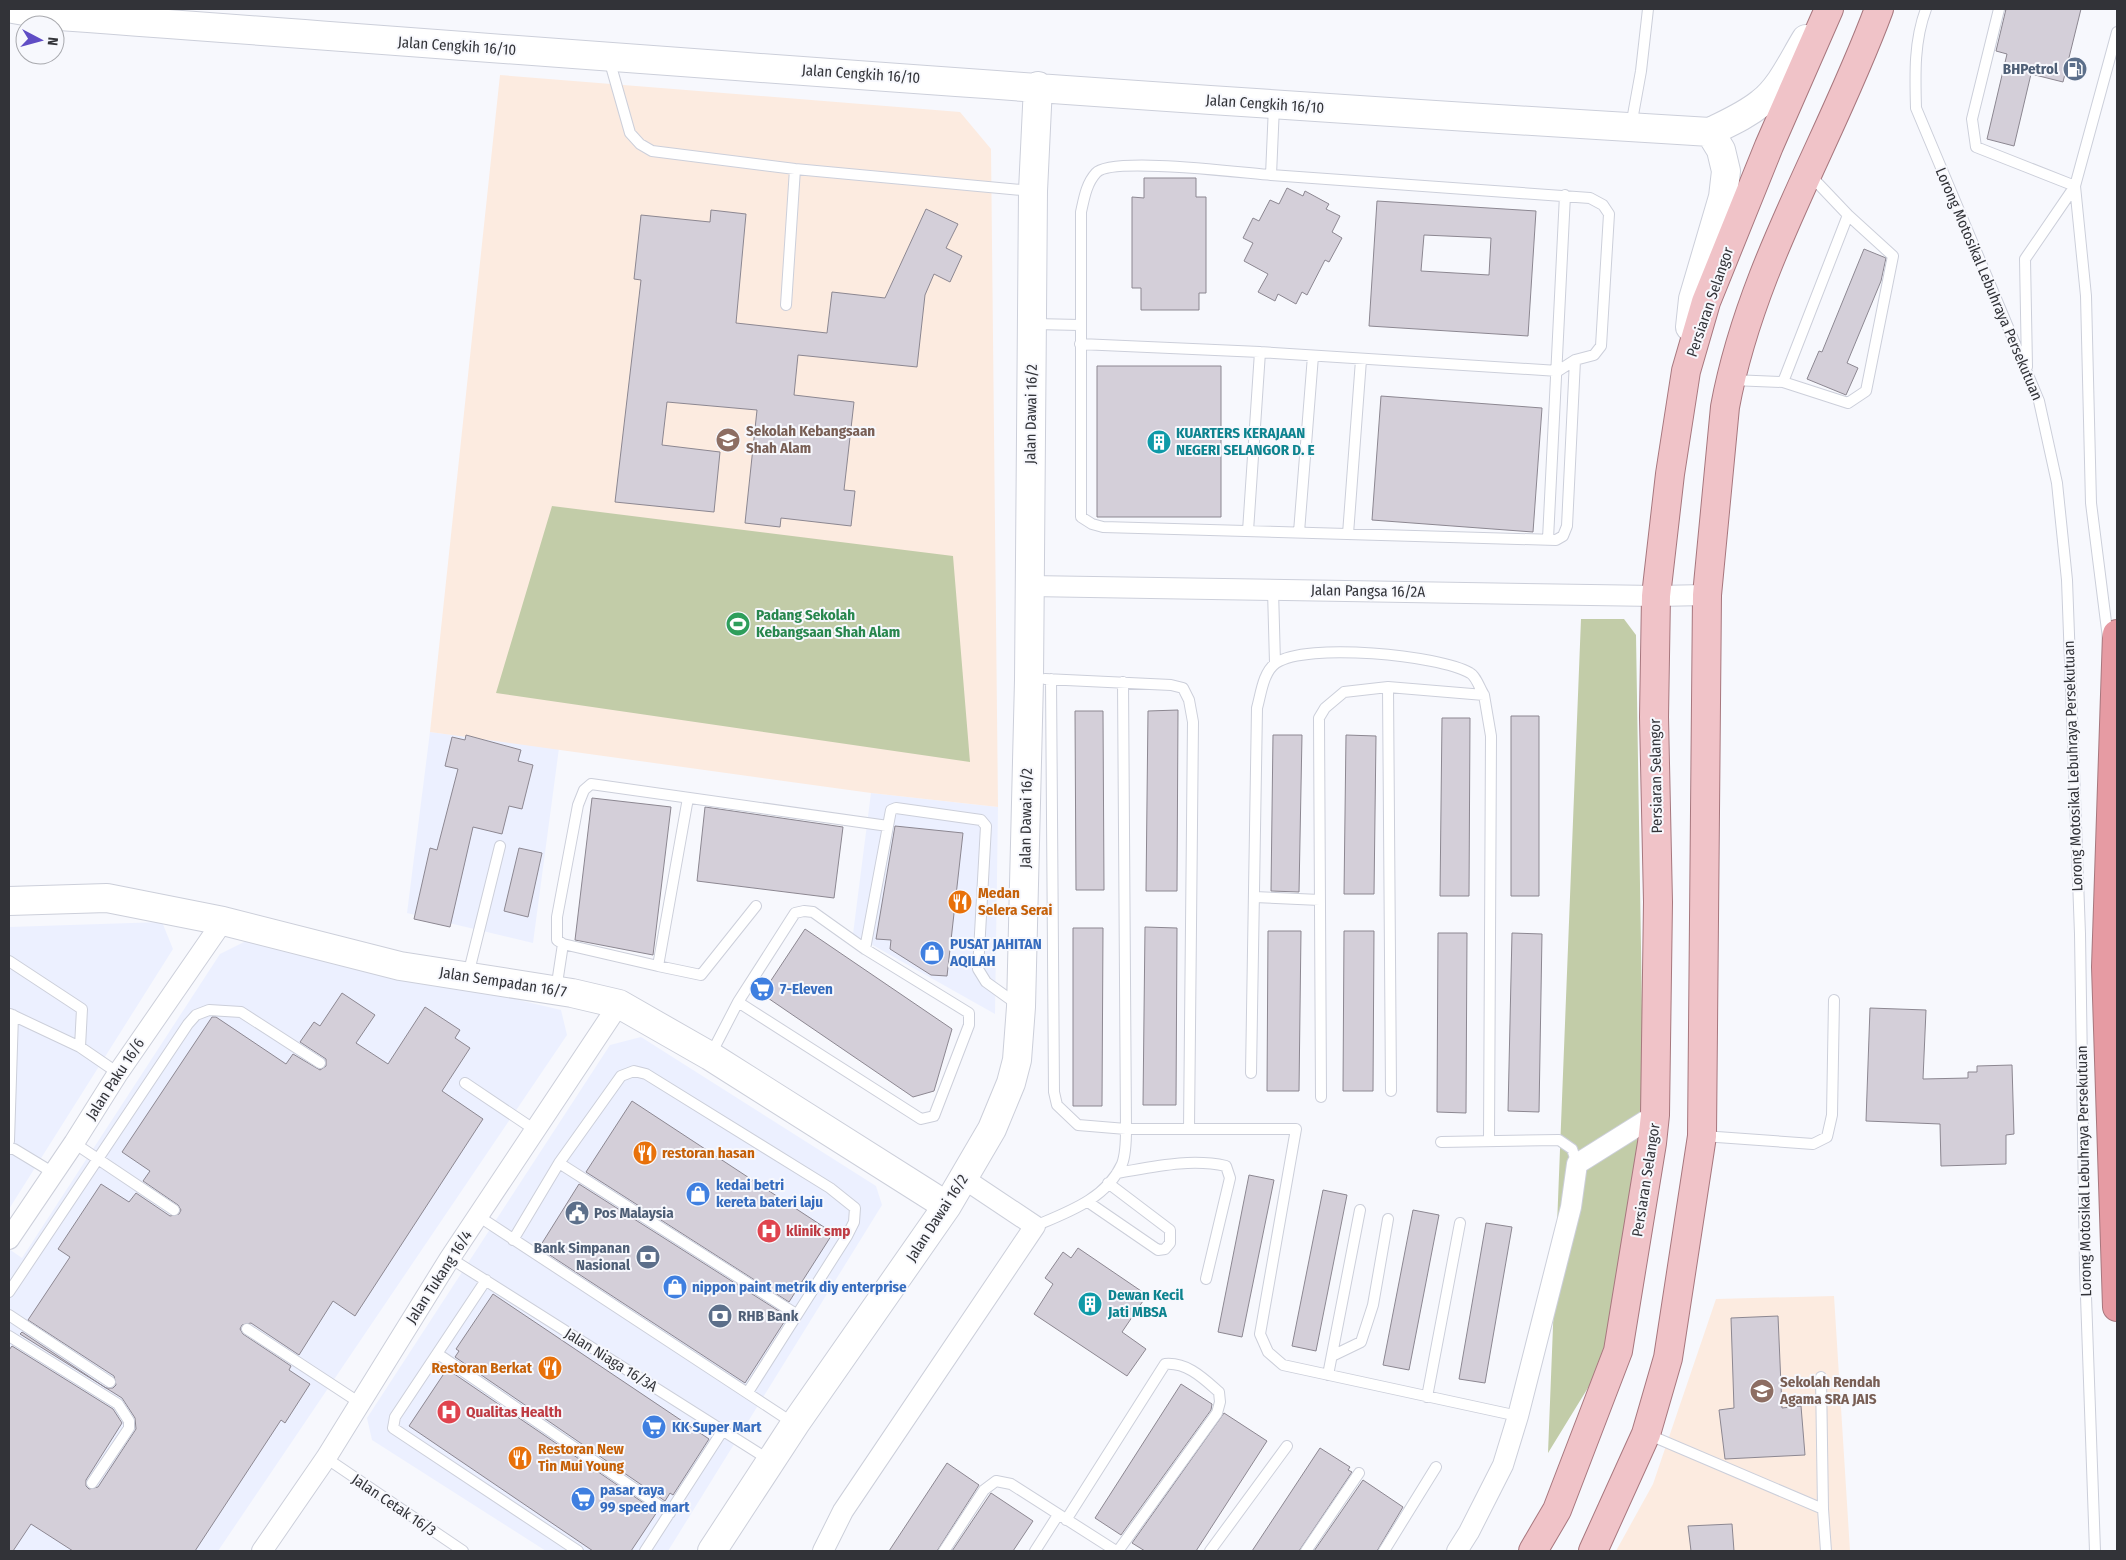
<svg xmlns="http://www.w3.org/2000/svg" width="2126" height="1560" font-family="'Fira Sans Condensed',sans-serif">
<rect width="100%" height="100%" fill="#f7f8fd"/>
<path fill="#ecf0ff" d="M 430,732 L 559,748 L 533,943 L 407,913 Z
M 871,793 L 998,807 L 995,1014 L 853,934 Z
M 162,922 L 173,949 L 9,1209 L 9,927 Z
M 254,937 L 561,1010 L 567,1035 L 218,1551 L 9,1551 L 9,1249 L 22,1258 L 220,954 Z
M 641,1037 L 876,1186 L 882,1205 L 668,1551 L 546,1551 L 372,1440 L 367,1418 L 610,1045 Z"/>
<path fill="#fcebe0" d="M 500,75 L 960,112 L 991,149 L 998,807 L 871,793 L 430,732 Z
M 1834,1296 L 1850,1551 L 1616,1551 L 1653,1484 L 1716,1299 Z"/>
<path fill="#c2cca8" d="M 552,506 L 953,556 L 970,762 L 496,693 Z
M 1581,619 L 1624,619 L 1636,635 L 1644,1134 L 1613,1347 L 1548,1453 Z"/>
<path fill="#d4cfd9" stroke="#8c8791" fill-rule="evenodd" d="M 2006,9 L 2081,9 L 2063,82 L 2031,74 L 2014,146 L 1987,139 L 2007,54 L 1996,51 Z
M 1144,178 L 1196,178 L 1196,197 L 1206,197 L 1206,293 L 1199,293 L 1199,310 L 1141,310 L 1141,288 L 1132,288 L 1132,197 L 1144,198 Z
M 1287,188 L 1303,196 L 1305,191 L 1329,204 L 1326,209 L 1340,216 L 1332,232 L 1342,238 L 1329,262 L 1325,260 L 1307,295 L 1302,292 L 1296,304 L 1278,294 L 1275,301 L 1258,292 L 1268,274 L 1244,261 L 1253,243 L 1243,238 L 1253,218 L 1259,221 L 1270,200 L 1279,204 Z
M 1377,201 L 1536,211 L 1528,336 L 1369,326 ZM 1424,235 L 1491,238 L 1489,275 L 1421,271 Z
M 926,209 L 958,224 L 946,248 L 962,256 L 950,282 L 934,274 L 925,295 L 917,367 L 798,355 L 794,395 L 854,402 L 844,490 L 855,491 L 851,526 L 781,518 L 780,527 L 745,523 L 757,410 L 667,402 L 662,445 L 720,452 L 714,512 L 615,502 L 641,280 L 634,279 L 641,215 L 710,222 L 711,210 L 746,214 L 736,323 L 827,333 L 832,292 L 885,298 Z
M 1864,249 L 1886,258 L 1881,281 L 1847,363 L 1858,368 L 1846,395 L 1807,379 L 1819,351 L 1822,352 Z
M 1097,366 L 1221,366 L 1221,517 L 1097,517 Z
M 1381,396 L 1542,408 L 1533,532 L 1372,520 Z
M 1178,710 L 1177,891 L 1146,891 L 1148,711 Z
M 1075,711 L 1103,711 L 1104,890 L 1076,890 Z
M 1511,716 L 1539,716 L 1539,896 L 1511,896 Z
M 1442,718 L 1470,718 L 1469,896 L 1440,896 Z
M 466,735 L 521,750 L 518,761 L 533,765 L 522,809 L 509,806 L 502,834 L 473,827 L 450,927 L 414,919 L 430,848 L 437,850 L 458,769 L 445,766 L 452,737 L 465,740 Z
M 1273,735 L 1302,735 L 1299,892 L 1271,891 Z
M 1346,735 L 1376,736 L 1374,894 L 1344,894 Z
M 592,798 L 671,807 L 653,955 L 575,940 Z
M 705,807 L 843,827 L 834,898 L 697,881 Z
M 895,826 L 963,833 L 947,976 L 931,975 L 890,949 L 891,940 L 876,939 Z
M 519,848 L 542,853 L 528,917 L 504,911 Z
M 1145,927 L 1177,928 L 1176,1105 L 1143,1105 Z
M 1073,928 L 1103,928 L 1102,1106 L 1073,1106 Z
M 805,929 L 952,1029 L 934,1091 L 913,1097 L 762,994 Z
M 1268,931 L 1301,931 L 1299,1091 L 1267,1091 Z
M 1344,931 L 1374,931 L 1373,1091 L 1343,1091 Z
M 1438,933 L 1467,933 L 1466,1113 L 1437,1112 Z
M 1512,933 L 1542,934 L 1539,1112 L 1508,1111 Z
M 342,993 L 375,1015 L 356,1043 L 388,1064 L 425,1007 L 460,1030 L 455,1038 L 470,1048 L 442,1091 L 483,1119 L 355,1316 L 333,1301 L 299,1355 L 251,1323 L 242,1325 L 240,1329 L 243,1334 L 291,1366 L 289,1370 L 310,1384 L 285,1423 L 281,1420 L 195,1551 L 73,1551 L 31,1524 L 13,1551 L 9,1551 L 9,1350 L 12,1346 L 113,1409 L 122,1423 L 86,1480 L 86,1486 L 89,1489 L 98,1487 L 136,1429 L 135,1418 L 122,1398 L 20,1334 L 22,1332 L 106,1388 L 113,1388 L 116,1385 L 114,1376 L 28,1320 L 70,1257 L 58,1249 L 101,1184 L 129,1202 L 136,1193 L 170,1216 L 179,1214 L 181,1210 L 178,1205 L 143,1181 L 150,1171 L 122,1152 L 212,1017 L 216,1017 L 286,1064 L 293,1054 L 320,1070 L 326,1066 L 326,1059 L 300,1042 L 314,1022 L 320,1026 Z
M 1870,1008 L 1926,1010 L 1923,1079 L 1968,1078 L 1968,1072 L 1977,1072 L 1977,1066 L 2012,1065 L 2014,1134 L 2006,1135 L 2006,1164 L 1941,1166 L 1940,1124 L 1866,1121 Z
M 632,1101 L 833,1233 L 789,1302 L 586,1172 Z
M 1249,1175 L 1274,1180 L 1242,1337 L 1218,1332 Z
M 579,1184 L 782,1313 L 781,1315 L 786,1319 L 745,1383 L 539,1248 Z
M 1323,1190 L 1347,1195 L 1316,1351 L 1292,1346 Z
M 1413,1210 L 1439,1215 L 1409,1370 L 1383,1365 Z
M 1486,1223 L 1512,1227 L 1485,1383 L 1459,1379 Z
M 1078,1248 L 1147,1295 L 1122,1332 L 1146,1349 L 1127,1376 L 1034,1314 L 1053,1284 L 1045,1278 L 1063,1252 L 1071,1258 Z
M 493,1294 L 709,1439 L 673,1495 L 670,1493 L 665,1501 L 455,1357 L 459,1351 L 456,1349 Z
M 1778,1316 L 1782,1408 L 1801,1406 L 1805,1455 L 1725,1459 L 1719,1410 L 1734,1408 L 1731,1318 Z
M 447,1369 L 657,1512 L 631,1551 L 593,1551 L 409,1426 Z
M 1181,1384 L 1212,1404 L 1211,1410 L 1121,1535 L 1095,1518 Z
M 1224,1413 L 1267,1441 L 1196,1551 L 1145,1551 L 1132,1543 Z
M 1320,1448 L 1350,1467 L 1348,1470 L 1352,1472 L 1299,1551 L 1252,1551 Z
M 947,1463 L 979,1485 L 937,1551 L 889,1551 Z
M 1363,1480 L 1403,1507 L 1377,1551 L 1314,1551 Z
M 991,1493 L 1033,1521 L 1013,1551 L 952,1551 Z
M 1732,1524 L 1734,1551 L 1691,1551 L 1688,1526 Z"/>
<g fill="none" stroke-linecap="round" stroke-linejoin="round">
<defs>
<path id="lane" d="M 1926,9 C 1914,41 1915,74 1916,108 L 2039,401 L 2057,483 L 2067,580 L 2080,934 L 2085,1268 L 2095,1551
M 1999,9 L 1972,119 L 1976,147 L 2075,186 L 2025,259 L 2027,367
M 609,59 L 630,133 L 640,144 L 652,151 L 795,169 L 1032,191
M 1274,106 L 1271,175 C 1243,173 1111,156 1096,173 C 1086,184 1084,199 1081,212 L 1081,517 L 1092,524 L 1103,527 L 1556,540 L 1563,536 L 1567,526 L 1575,360
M 1631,126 L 1641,71 L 1648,9
M 786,305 L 795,169
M 1034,324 L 1080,325
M 1080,344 L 1260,352 L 1558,371 L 1575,360 L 1594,355 L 1601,346 L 1609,214 L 1603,205 L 1590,198 L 1271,175
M 1732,380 L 1783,382 L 1848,403 L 1866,391 L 1893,256 L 1848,215
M 1783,382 L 1848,215 L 1809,174
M 1248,531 L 1260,352
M 1299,532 L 1313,356
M 1348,534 L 1361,360
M 1548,539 L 1565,195
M 1273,590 L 1275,663
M 2108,638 L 2091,503 L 2086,296 L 2075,186 L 2117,32
M 1045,679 L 1171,685 L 1183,688 L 1189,700 L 1193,722 L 1189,1129
M 1051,679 L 1054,1092 L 1057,1105 L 1078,1125 L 1126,1129 L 1296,1129 L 1260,1334 L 1268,1352 L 1283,1365 L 1518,1416
M 1388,687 L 1391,1091
M 688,798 L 658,966 L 701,975 L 756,906
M 1254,897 L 1320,900
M 865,949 L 891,810 L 896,808 L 981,820 L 986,826 L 978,969 L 986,982 L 1018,1005
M 9,961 L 82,1009 L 80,1047
M 658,966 L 563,944 L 557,940 L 557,917 L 578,805 L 584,790 L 591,784 L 888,826
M 468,975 L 500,846
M 556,990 L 563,944
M 10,1014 L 80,1047 L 118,1073
M 710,1056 L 738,1002 L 795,913 L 804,911 L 813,912 L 865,949 L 969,1013 L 969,1025 L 934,1116 L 921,1119 L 738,1002
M 1251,1073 L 1257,708 C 1261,694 1263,672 1276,663 C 1306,642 1439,655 1470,673 C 1476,676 1480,689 1484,695
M 465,1083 L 535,1130
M 1321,1097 L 1319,718 L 1325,708 L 1344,692 L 1388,687 L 1484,695 L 1491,736 L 1489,1141
M 1703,1136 L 1813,1144 L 1827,1137 L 1832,1115 L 1834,1000
M 9,1141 L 13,1015
M 1441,1142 L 1559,1140 L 1572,1149 L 1577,1164
M 74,1143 L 174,1210
M 9,1149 L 14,1149 L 52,1172
M 559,1163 L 796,1314
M 1117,1173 C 1153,1167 1190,1158 1226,1166 L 1230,1178 L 1206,1279
M 1088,1202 L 1158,1250 L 1165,1249 L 1170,1243 L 1170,1230 L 1108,1183
M 478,1216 L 793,1423
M 1035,1226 C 1068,1212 1106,1199 1122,1164 C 1126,1154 1126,1140 1126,1129 L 1123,682
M 513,1240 L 559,1163 L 621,1076 L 634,1071 L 646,1074 L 830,1188 L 855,1208 L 854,1222 L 847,1236 L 748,1392
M 450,1258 L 771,1461
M 486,1280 L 395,1417 L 393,1428 L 578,1551
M 9,1292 L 188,1024 L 196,1015 L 209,1010 L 241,1012 L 320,1063
M 9,1315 L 110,1382
M 247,1329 L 360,1403
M 9,1336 L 118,1404 L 129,1421 L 129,1428 L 92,1483
M 438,1354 L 670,1513
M 1332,1356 L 1361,1342 L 1373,1305 L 1388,1219
M 1328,1375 L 1360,1210
M 1821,1377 L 1823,1509
M 1427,1397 L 1460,1223
M 1647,1434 L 1823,1509 L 1826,1551
M 326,1458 L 463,1551
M 1066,1520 L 1165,1364 C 1187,1362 1203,1378 1219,1392 L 1220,1402 L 1217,1413 L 1118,1551
M 645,1551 L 723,1430
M 944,1551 L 984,1490 L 996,1481 L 1011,1484 L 1116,1551
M 1035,1551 L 1058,1515
M 1210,1551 L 1287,1446
M 1306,1551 L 1359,1473
M 1384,1551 L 1436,1467"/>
<path id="street" d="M 1029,586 L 1656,596 L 1707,595
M 9,1239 L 74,1143 L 118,1073 L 223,921
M 262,1551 L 326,1458 L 450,1258 L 619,1004
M 823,1551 L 843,1511 L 1035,1226 L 963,1178
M 1457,1551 L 1469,1532 L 1503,1465 L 1518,1416 L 1571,1207 L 1577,1164 L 1655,1115"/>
<path id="secondary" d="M 13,9 L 47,15 C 601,56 1155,99 1710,132 C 1728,123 1745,116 1761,103 C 1781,88 1793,60 1806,39
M 1690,327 L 1693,299 L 1723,197 L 1726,171 L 1721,150 L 1710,132
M 9,901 L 107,898 L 223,921 L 400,966 L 572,993 L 619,1004 L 710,1056 L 947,1206
M 712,1551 L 795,1424 L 947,1206 L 992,1129 L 1011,1083 L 1017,1060 L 1021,1007 L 1029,680 L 1033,191 L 1038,86"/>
<path id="primary" d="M 1533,1551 L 1557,1510 L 1618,1351 L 1652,1143 L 1655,1115 L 1658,902 L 1654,717 L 1656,596 L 1670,474 L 1686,371 L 1706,302 L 1769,146 L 1829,9
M 1593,1551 L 1646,1434 L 1668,1358 L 1702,1136 L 1707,595 L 1725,407 C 1751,266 1830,142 1879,9"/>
<path id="highway" d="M 2117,634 L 2106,967 L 2117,1307"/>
</defs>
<use href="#lane" stroke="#cccfda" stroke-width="12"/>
<use href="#street" stroke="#cccfda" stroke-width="22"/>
<use href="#secondary" stroke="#cccfda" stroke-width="30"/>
<use href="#primary" stroke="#a7777e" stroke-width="30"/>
<use href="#highway" stroke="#a7777e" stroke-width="30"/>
<use href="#lane" stroke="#fff" stroke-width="10"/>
<use href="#street" stroke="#fff" stroke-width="20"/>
<use href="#secondary" stroke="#fff" stroke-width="28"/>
<use href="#primary" stroke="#f0c3c8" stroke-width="28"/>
<use href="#highway" stroke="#e69ba3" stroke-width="28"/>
</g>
<defs>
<symbol id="fuel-disc" viewBox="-11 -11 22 22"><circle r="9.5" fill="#5c6f8a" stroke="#f7f8fd"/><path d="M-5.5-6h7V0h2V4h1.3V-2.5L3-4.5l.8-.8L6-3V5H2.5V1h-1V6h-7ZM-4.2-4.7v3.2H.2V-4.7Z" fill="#fff"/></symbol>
<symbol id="school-disc" viewBox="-11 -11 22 22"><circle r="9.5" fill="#8d6e63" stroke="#f7f8fd"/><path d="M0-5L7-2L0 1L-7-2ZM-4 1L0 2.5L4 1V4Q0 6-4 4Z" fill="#fff"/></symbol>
<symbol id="building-disc" viewBox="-11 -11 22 22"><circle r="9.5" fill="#0f9aa8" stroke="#f7f8fd"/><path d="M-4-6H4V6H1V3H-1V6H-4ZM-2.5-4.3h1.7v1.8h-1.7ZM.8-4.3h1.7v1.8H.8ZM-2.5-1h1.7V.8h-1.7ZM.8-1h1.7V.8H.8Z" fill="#fff"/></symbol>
<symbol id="stadium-disc" viewBox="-11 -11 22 22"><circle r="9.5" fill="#2e9e5b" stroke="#f7f8fd"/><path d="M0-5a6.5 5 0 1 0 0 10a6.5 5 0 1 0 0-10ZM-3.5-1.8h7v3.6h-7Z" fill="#fff"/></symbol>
<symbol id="restaurant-disc" viewBox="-11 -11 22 22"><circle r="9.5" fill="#e8710a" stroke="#f7f8fd"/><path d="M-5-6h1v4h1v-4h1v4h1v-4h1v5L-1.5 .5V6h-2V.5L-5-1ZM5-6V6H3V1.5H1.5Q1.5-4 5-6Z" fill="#fff"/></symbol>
<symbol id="shop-disc" viewBox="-11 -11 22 22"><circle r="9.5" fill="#3f7fe0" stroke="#f7f8fd"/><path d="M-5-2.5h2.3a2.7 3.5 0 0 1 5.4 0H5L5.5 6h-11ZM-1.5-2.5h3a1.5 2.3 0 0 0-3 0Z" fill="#fff"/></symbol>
<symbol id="supermarket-disc" viewBox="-11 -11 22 22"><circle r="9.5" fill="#3f7fe0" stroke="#f7f8fd"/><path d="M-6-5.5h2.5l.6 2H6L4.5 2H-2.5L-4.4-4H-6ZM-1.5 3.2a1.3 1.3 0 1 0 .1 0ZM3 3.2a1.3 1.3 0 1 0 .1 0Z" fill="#fff"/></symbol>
<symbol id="civic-disc" viewBox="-11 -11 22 22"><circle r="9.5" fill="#5c6f8a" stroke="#f7f8fd"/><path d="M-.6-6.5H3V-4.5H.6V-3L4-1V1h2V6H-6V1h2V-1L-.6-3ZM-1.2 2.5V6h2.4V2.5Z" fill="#fff"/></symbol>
<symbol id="hospital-disc" viewBox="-11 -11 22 22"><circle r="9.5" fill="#e0444e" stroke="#f7f8fd"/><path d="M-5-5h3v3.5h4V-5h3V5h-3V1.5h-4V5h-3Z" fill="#fff"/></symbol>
<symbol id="bank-disc" viewBox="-11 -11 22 22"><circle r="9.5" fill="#5c6f8a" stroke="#f7f8fd"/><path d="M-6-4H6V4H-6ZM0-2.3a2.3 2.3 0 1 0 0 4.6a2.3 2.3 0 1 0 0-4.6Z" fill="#fff"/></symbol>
</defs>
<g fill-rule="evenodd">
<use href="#fuel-disc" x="2061" y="55" width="28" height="28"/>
<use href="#school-disc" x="714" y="426" width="28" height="28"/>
<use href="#building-disc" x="1145" y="428" width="28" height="28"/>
<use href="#stadium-disc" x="724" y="610" width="28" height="28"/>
<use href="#restaurant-disc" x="946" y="888" width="28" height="28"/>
<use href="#shop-disc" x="918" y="939" width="28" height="28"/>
<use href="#supermarket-disc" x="748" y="975" width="28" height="28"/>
<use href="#restaurant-disc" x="631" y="1139" width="28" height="28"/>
<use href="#shop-disc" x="684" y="1180" width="28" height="28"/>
<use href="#civic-disc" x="563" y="1199" width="28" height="28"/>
<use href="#hospital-disc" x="755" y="1217" width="28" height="28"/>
<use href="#bank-disc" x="634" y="1243" width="28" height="28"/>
<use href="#shop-disc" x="661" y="1273" width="28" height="28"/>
<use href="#building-disc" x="1076" y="1290" width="28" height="28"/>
<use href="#bank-disc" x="706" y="1302" width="28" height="28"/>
<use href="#restaurant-disc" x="536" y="1354" width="28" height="28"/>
<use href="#school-disc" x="1748" y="1377" width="28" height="28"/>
<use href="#hospital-disc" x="435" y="1398" width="28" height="28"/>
<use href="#supermarket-disc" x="640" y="1413" width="28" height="28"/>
<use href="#restaurant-disc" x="506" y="1444" width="28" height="28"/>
<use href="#supermarket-disc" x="569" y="1485" width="28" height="28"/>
</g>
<g text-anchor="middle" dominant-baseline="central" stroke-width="4" stroke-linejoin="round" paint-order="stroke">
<g font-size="15" fill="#323338" stroke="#f7f8fd">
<text transform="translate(457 46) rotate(4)">Jalan Cengkih 16/10</text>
<text transform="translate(861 74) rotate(4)">Jalan Cengkih 16/10</text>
<text transform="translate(1265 104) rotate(4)">Jalan Cengkih 16/10</text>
<text transform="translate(1989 284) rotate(67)">Lorong Motosikal Lebuhraya Persekutuan</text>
<text transform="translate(1710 302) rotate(-71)">Persiaran Selangor</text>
<text transform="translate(1031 414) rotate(-89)">Jalan Dawai 16/2</text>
<text transform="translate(1368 591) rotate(1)">Jalan Pangsa 16/2A</text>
<text transform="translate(2073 766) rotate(-92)">Lorong Motosikal Lebuhraya Persekutuan</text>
<text transform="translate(1656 776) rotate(-91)">Persiaran Selangor</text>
<text transform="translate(1026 818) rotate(-89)">Jalan Dawai 16/2</text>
<text transform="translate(503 982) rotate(9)">Jalan Sempadan 16/7</text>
<text transform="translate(115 1079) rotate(-57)">Jalan Paku 16/6</text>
<text transform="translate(2084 1171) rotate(-91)">Lorong Motosikal Lebuhraya Persekutuan</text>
<text transform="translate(1646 1180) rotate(-81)">Persiaran Selangor</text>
<text transform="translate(937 1218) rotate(-57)">Jalan Dawai 16/2</text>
<text transform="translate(439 1277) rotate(-57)">Jalan Tukang 16/4</text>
<text transform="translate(611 1360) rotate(32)">Jalan Niaga 16/3A</text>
<text transform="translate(394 1505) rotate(34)">Jalan Cetak 16/3</text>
</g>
<g font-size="15" font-weight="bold" fill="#4e5e75" stroke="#f7f8fd" text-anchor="end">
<text x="2058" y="69">BHPetrol</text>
<text x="594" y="1213" text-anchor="start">Pos Malaysia</text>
<text x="630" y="1248">Bank Simpanan<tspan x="630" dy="17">Nasional</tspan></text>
<text x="738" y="1316" text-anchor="start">RHB Bank</text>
</g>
<g font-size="15" font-weight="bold" fill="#785e54" stroke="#f7f8fd" text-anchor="start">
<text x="746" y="431">Sekolah Kebangsaan<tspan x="746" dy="17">Shah Alam</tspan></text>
<text x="1780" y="1382">Sekolah Rendah<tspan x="1780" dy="17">Agama SRA JAIS</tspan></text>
</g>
<g font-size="15" font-weight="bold" fill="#0d838f" stroke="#f7f8fd" text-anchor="start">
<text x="1176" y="433">KUARTERS KERAJAAN<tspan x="1176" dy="17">NEGERI SELANGOR D. E</tspan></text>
<text x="1108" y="1295">Dewan Kecil<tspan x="1108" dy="17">Jati MBSA</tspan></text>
</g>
<g font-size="15" font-weight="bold" fill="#27864d" stroke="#f7f8fd" text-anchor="start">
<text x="756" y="615">Padang Sekolah<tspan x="756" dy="17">Kebangsaan Shah Alam</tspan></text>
</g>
<g font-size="15" font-weight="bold" fill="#c56008" stroke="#f7f8fd" text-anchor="start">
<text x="978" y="893">Medan<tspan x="978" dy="17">Selera Serai</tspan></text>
<text x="662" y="1153">restoran hasan</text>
<text x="532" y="1368" text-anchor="end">Restoran Berkat</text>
<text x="538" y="1449">Restoran New<tspan x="538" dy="17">Tin Mui Young</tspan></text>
</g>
<g font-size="15" font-weight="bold" fill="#366cbe" stroke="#f7f8fd" text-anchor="start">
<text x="950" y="944">PUSAT JAHITAN<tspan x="950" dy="17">AQILAH</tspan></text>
<text x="780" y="989">7-Eleven</text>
<text x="716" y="1185">kedai betri<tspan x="716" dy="17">kereta bateri laju</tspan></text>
<text x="692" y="1287">nippon paint metrik diy enterprise</text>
<text x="672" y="1427">KK Super Mart</text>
<text x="600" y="1490">pasar raya<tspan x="600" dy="17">99 speed mart</tspan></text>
</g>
<g font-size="15" font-weight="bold" fill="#be3a42" stroke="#f7f8fd" text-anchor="start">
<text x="786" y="1231">klinik smp</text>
<text x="466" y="1412">Qualitas Health</text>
</g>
</g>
<rect width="2126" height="1560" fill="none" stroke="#323338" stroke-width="20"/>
<g transform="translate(40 40) rotate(96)"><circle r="24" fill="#f7f8fd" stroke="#a8a9ae"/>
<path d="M0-4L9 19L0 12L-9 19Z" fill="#604dc5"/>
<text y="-8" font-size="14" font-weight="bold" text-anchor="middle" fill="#323338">N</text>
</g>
</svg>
